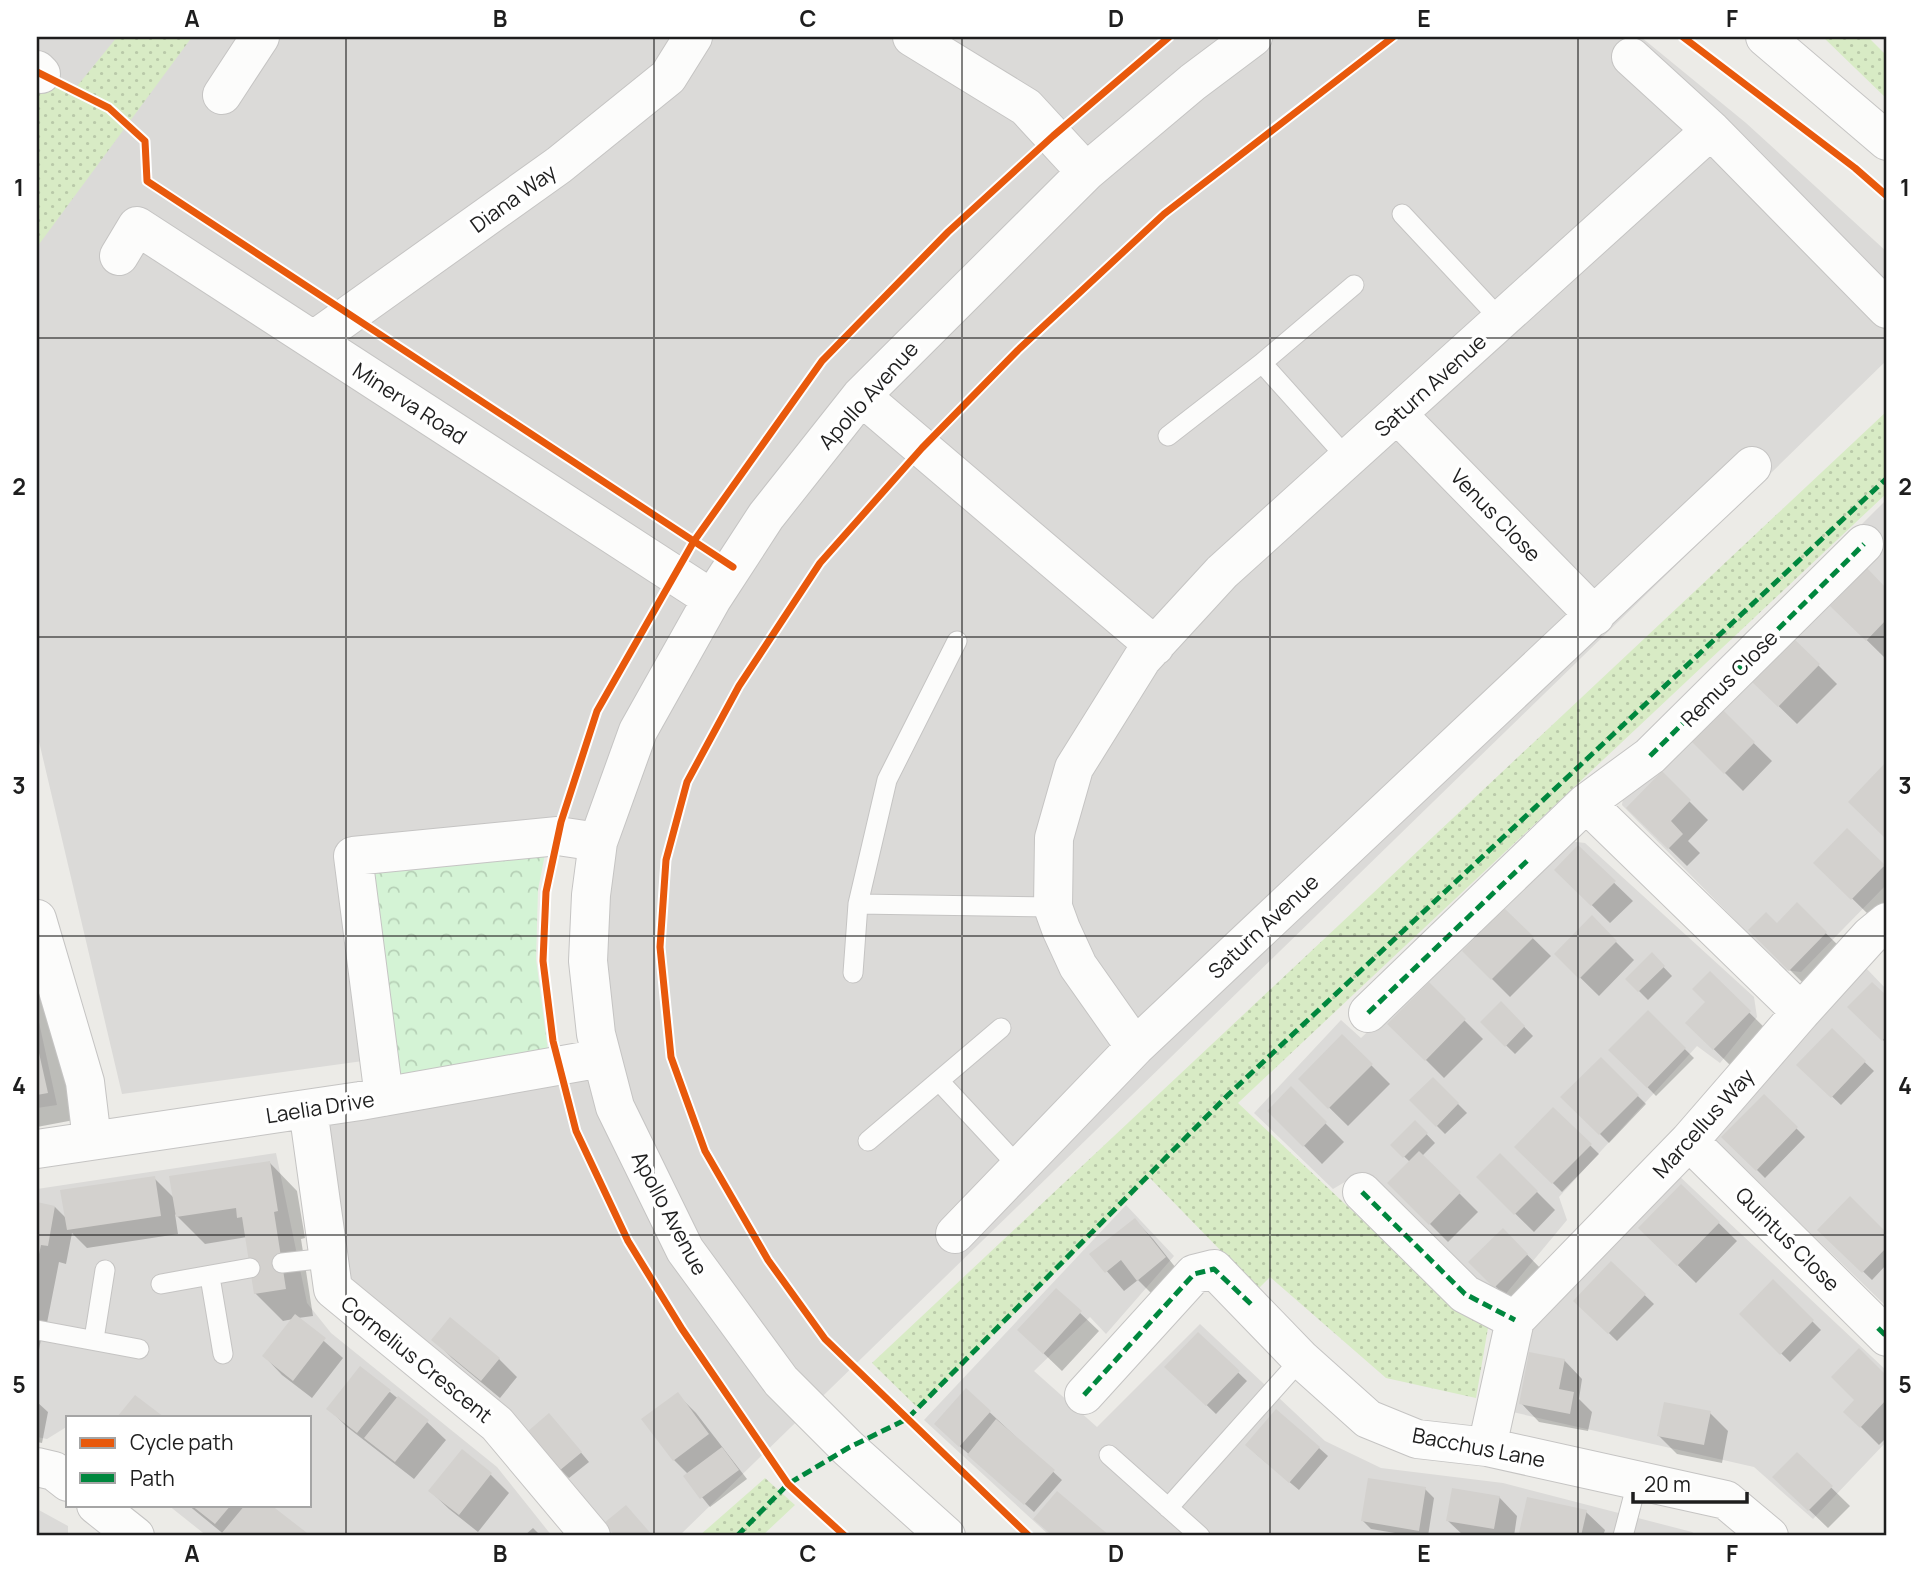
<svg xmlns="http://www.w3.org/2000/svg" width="1924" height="1573" font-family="Manrope,sans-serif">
<defs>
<pattern id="grass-dots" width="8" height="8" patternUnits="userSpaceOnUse" patternTransform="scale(1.75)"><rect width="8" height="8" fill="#d8ebc5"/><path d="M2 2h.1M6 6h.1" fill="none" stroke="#b9c9a9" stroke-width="1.8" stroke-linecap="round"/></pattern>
<pattern id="park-crowns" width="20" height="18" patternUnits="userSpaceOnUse" patternTransform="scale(1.75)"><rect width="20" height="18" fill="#d4f3d5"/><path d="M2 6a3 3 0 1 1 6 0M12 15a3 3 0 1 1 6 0" fill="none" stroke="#b6d0b6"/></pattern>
</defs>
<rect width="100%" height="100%" fill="#ecebe7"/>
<path fill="#dbdad8" d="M 37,37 L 1641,37 L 1746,123 L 1887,252 L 1887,360 L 679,1536 L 612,1536 L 502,1408 L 342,1271 L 327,1123 L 589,1077 L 574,827 L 341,846 L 363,1061 L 122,1094 L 37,733 Z
M 1887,499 L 1887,884 L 1801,972 L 1784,970 L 1622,805 L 1624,790 L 1848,538 Z
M 1569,841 L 1585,843 L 1754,997 L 1757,1017 L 1720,1063 L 1697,1046 L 1559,1197 L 1567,1220 L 1499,1302 L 1360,1173 L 1333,1189 L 1254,1113 L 1341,1020 L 1361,1038 Z
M 1866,968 L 1887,990 L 1887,1307 L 1713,1139 Z
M 37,1013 L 57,1105 L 37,1108 Z
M 276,1153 L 307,1303 L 331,1333 L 497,1467 L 552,1536 L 207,1536 L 168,1505 L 310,1505 L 310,1417 L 68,1417 L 68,1426 L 47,1439 L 37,1437 L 37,1189 Z
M 1677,1174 L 1887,1371 L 1887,1441 L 1813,1519 L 1754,1467 L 1508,1411 L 1523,1338 Z
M 1126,1205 L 1174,1256 L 1106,1334 L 1090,1317 L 1034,1371 L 1097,1427 L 1200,1324 L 1325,1441 L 1381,1468 L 1503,1483 L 1692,1532 L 1698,1536 L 1050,1536 L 924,1420 Z
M 37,1509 L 68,1526 L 68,1536 L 37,1536 Z"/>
<path fill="url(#grass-dots)" d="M 117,37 L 192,37 L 37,247 L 37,60 L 74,90 Z
M 1823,37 L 1868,37 L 1887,56 L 1887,99 Z
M 1887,411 L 1887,493 L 1238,1103 L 1449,1302 L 1489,1322 L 1476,1398 L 1386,1378 L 1270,1277 L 1258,1289 L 1150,1178 L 919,1409 L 872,1363 Z
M 765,1478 L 795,1505 L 762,1536 L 699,1536 Z"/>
<path fill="url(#park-crowns)" d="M 547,844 L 538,890 L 536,959 L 549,1059 L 389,1087 L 361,866 Z"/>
<path fill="#0003" d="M 1867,571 L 1887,591 L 1887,656 L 1885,658 L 1832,606 Z
M 1791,638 L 1837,684 L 1797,724 L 1751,679 Z
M 1722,712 L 1772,761 L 1743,791 L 1693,741 Z
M 1662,774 L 1708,820 L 1688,841 L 1700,853 L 1687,866 L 1628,808 Z
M 1847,830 L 1887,870 L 1887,900 L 1871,917 L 1816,863 Z
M 1578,848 L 1633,901 L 1610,923 L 1556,870 Z
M 1797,905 L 1844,951 L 1808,988 L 1750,930 L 1777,925 Z
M 1504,910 L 1551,956 L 1510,997 L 1464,951 Z
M 1592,918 L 1634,960 L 1599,996 L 1556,954 Z
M 37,930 L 74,1120 L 37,1127 Z
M 1652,955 L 1672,976 L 1648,1000 L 1627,979 Z
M 1710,974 L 1768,1031 L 1732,1067 L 1687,1023 L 1708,1002 Z
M 1872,984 L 1887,999 L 1887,1044 L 1850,1007 Z
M 1429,985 L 1483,1039 L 1444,1078 L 1390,1024 Z
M 1501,1003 L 1533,1036 L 1515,1054 L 1482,1022 Z
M 1648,1013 L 1694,1058 L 1656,1096 L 1611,1050 Z
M 1832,1031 L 1874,1071 L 1841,1105 L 1799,1065 Z
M 1342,1036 L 1390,1084 L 1348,1126 L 1300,1079 Z
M 1601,1060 L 1646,1104 L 1609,1143 L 1563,1097 Z
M 1433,1079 L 1467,1113 L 1445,1134 L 1411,1100 Z
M 1291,1089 L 1344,1142 L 1322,1164 L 1270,1111 Z
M 1764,1096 L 1805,1137 L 1765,1178 L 1724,1137 Z
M 1553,1109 L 1599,1154 L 1562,1192 L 1516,1147 Z
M 1415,1122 L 1435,1143 L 1422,1156 L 1478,1212 L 1448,1242 L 1389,1183 L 1410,1162 L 1392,1145 Z
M 1500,1155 L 1555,1210 L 1534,1232 L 1478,1177 Z
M 270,1163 L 297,1191 L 305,1238 L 301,1239 L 313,1316 L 298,1318 L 343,1358 L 312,1398 L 282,1375 L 264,1356 L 293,1319 L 283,1321 L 255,1293 L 247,1237 L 205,1244 L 175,1214 L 178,1234 L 87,1248 L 72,1233 L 66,1264 L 59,1262 L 46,1328 L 43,1328 L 37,1361 L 37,1204 L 55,1207 L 67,1219 L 154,1178 L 174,1198 Z
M 1681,1186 L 1737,1241 L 1696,1283 L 1640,1228 Z
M 1850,1199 L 1887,1235 L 1887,1264 L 1872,1280 L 1820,1230 Z
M 1135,1220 L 1153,1239 L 1183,1277 L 1156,1298 L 1138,1280 L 1124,1291 L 1092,1254 Z
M 1503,1230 L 1545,1273 L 1514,1305 L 1471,1262 Z
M 1611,1263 L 1654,1304 L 1617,1341 L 1575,1300 Z
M 1773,1282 L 1821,1330 L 1790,1362 L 1741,1314 Z
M 1056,1290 L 1099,1331 L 1062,1371 L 1038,1348 Z
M 1198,1334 L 1247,1381 L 1216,1414 L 1167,1367 Z
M 434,1340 L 499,1359 L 517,1377 L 500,1398 L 452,1358 Z
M 1859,1351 L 1887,1378 L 1887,1437 L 1879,1445 L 1846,1412 L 1856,1401 Z
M 1564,1360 L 1582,1379 L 1579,1399 L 1592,1412 L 1588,1431 L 1539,1422 L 1521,1403 Z
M 967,1391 L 1062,1480 L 1034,1512 L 955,1442 Z
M 390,1392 L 427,1422 L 446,1440 L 414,1479 L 347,1427 L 329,1409 Z
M 678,1395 L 696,1413 L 747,1479 L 710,1507 L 685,1476 L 688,1474 L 674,1460 Z
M 37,1402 L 48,1412 L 42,1443 L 37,1442 Z
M 1710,1413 L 1728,1431 L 1722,1463 L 1677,1454 L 1659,1436 Z
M 557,1424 L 589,1462 L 569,1478 L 560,1470 Z
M 1319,1448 L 1328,1456 L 1299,1490 L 1256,1454 Z
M 462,1452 L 491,1475 L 509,1493 L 478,1532 L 449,1509 L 430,1491 Z
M 1797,1454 L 1850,1506 L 1828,1528 L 1775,1477 Z
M 1425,1489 L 1434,1498 L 1428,1536 L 1413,1536 L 1371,1529 L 1362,1520 Z
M 1499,1497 L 1517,1516 L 1514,1536 L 1464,1536 L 1448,1521 Z
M 188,1505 L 269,1505 L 308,1536 L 226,1536 Z
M 1586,1512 L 1605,1530 L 1603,1536 L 1524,1536 L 1521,1533 Z
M 533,1528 L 541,1536 L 524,1536 Z"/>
<path fill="#d3d1ce" d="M 1867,568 L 1887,589 L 1887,619 L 1866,641 L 1830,606 Z
M 1791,636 L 1820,664 L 1778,707 L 1749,679 Z
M 1722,709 L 1755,742 L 1724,774 L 1691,741 Z
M 1887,761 L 1887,840 L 1848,802 Z
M 1662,771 L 1691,800 L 1671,821 L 1683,834 L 1668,849 L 1626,808 Z
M 1847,828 L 1885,865 L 1851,900 L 1813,863 Z
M 1578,845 L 1616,881 L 1591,906 L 1554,870 Z
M 1797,902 L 1827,932 L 1789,971 L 1748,930 L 1766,912 L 1777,923 Z
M 1504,908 L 1534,937 L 1491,980 L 1462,951 Z
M 1592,915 L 1617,941 L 1579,979 L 1554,954 Z
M 1652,952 L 1665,966 L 1638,992 L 1625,979 Z
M 1710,971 L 1751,1011 L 1713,1050 L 1685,1023 L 1705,1002 L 1692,989 Z
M 1429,982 L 1466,1019 L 1425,1061 L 1387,1024 Z
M 1872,982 L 1887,996 L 1887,1035 L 1882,1041 L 1847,1007 Z
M 1501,1001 L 1525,1026 L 1505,1047 L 1480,1022 Z
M 1648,1010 L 1686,1048 L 1647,1088 L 1608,1050 Z
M 1832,1028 L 1866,1061 L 1831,1098 L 1796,1065 Z
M 1342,1034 L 1373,1064 L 1328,1109 L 1298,1079 Z
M 37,1044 L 48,1093 L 37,1095 Z
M 1601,1057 L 1639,1095 L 1599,1135 L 1560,1097 Z
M 1433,1077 L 1459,1103 L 1436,1127 L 1409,1100 Z
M 1291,1086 L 1327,1122 L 1303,1147 L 1267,1111 Z
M 1764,1094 L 1798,1127 L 1756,1171 L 1721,1137 Z
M 1553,1107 L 1592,1144 L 1552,1184 L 1514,1147 Z
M 1415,1120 L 1428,1133 L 1403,1158 L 1390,1145 Z
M 1419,1151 L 1461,1192 L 1429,1225 L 1387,1183 Z
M 1500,1153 L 1538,1191 L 1514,1215 L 1476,1177 Z
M 270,1161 L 278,1211 L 274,1212 L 286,1289 L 254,1294 L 242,1217 L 237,1218 L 236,1208 L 176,1217 L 169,1176 Z
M 155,1176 L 161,1216 L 67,1230 L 60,1190 Z
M 1681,1184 L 1720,1222 L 1677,1266 L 1638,1228 Z
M 1850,1196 L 1887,1233 L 1887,1247 L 1862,1273 L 1817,1230 Z
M 37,1202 L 55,1206 L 48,1246 L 41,1245 L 38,1259 Z
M 1135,1218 L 1166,1257 L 1137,1281 L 1121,1260 L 1105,1273 L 1089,1254 Z
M 1503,1228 L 1528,1254 L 1494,1288 L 1468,1262 Z
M 1611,1261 L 1646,1294 L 1608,1334 L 1573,1301 Z
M 1773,1279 L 1814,1320 L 1780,1355 L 1739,1314 Z
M 1056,1288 L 1082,1311 L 1043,1354 L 1017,1330 Z
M 295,1314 L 326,1338 L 293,1381 L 262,1356 Z
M 450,1317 L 500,1358 L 481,1381 L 431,1340 Z
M 1198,1332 L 1240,1371 L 1206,1406 L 1164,1367 Z
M 1859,1348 L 1887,1376 L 1887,1399 L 1860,1428 L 1843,1412 L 1854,1400 L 1831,1377 Z
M 1529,1352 L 1565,1359 L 1559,1389 L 1574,1392 L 1570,1414 L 1519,1404 Z
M 360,1366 L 391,1390 L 357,1433 L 326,1409 Z
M 966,1388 L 991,1411 L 959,1447 L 934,1424 Z
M 678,1392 L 709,1434 L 673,1461 L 641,1419 Z
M 135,1395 L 164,1417 L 117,1417 Z
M 398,1396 L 429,1420 L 395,1462 L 364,1438 Z
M 1664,1402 L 1711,1411 L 1704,1445 L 1657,1436 Z
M 1276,1409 L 1320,1447 L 1289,1483 L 1245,1445 Z
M 549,1413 L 582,1452 L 559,1471 L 527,1432 Z
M 996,1419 L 1055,1470 L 1024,1505 L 967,1455 Z
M 722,1447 L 739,1470 L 700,1499 L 683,1476 Z
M 462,1449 L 492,1473 L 459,1515 L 428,1491 Z
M 1797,1452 L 1833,1486 L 1808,1511 L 1772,1477 Z
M 1368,1478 L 1426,1487 L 1419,1531 L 1361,1521 Z
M 1452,1488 L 1500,1496 L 1494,1529 L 1446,1521 Z
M 1057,1491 L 1110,1536 L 1053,1536 L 1033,1519 Z
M 1527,1497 L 1587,1510 L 1581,1536 L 1531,1536 L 1519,1533 Z
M 191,1505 L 231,1505 L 215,1524 Z
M 245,1505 L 271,1505 L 311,1536 L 224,1536 L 221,1534 Z
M 626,1505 L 653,1536 L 615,1536 L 604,1523 Z"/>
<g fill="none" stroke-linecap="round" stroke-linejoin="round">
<defs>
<path id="service" d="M 1402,214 L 1501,320
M 1262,363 L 1348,459
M 1168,436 L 1262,363 L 1354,285
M 858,904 L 1053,907
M 853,973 L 858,904 L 887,780 L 957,641
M 939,1081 L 1019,1167
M 868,1141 L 1001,1028
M 282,1263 L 327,1258
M 210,1277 L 223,1354
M 161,1284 L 250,1268
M 37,1330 L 139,1349
M 94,1339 L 105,1270
M 1109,1455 L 1200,1536
M 1168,1508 L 1301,1359
M 1623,1536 L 1638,1479"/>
<path id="minor" d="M 912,37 L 1026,107 L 1086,172
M 1631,57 L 1711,130 L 1887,309
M 37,70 L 41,74
M 222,95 L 260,37
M 119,256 L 137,226 L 712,599
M 314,340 L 559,165 L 668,77 L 693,37
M 861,396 L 1155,646
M 1397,414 L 1595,616
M 1586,803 L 1801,1012
M 37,919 L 85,1082 L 92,1140
M 1368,1013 L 1586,803 L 1650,756 L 1864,544
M 1135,1047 L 1078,966 L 1061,929 L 1053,907 L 1054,838 L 1074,768 L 1142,659 L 1222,572 L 1711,130
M 384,1097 L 353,856 L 558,836 L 598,842
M 308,1109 L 333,1289 L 497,1424 L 591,1536
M 1689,1141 L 1887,1337
M 37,1149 L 360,1101 L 602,1058
M 1362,1192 L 1465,1294 L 1515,1320
M 955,1234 L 1135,1047 L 1752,466
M 1084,1395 L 1194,1274 L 1214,1269 L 1301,1359 L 1368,1419 L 1417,1439 L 1487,1447 L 1726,1500 L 1769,1536
M 1487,1447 L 1515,1320 L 1689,1141 L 1801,1012 L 1870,936 L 1887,922
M 37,1467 L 54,1471 L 68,1482
M 96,1505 L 135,1536
M 946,1536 L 848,1448 L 781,1381 L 685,1250 L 615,1107 L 596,1034 L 588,961 L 591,895 L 598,842 L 638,731 L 712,599 L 766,516 L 861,396 L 1086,172 L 1193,82 L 1253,37"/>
<path id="tertiary" d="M 1765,37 L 1887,141"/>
</defs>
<use href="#service" stroke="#c5c4c3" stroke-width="21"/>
<use href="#minor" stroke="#c5c4c3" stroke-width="40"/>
<use href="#tertiary" stroke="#c5c4c3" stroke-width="40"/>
<use href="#service" stroke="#fcfcfb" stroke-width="19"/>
<use href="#minor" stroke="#fcfcfb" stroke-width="38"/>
<use href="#tertiary" stroke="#fcfcfb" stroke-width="38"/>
<path stroke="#00873e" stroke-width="5" stroke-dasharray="10 5" stroke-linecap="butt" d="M 1650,756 L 1864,544
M 1368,1013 L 1528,860
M 1362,1192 L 1465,1294 L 1515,1320
M 1878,1328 L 1887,1337
M 1084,1395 L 1194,1274 L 1214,1269 L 1254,1307
M 737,1536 L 788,1484 L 848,1448 L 907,1419 L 1229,1094 L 1887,478"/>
<defs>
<path id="cycleway" d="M 1683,37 L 1855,168 L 1887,196
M 37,72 L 109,108 L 145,141 L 147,181 L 733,567
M 845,1536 L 788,1484 L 682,1329 L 628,1241 L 576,1131 L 553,1041 L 543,961 L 546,892 L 561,822 L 597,711 L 694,541 L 822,361 L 948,232 L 1053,136 L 1169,37
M 1029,1536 L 825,1339 L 768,1260 L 705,1151 L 671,1057 L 660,947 L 666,860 L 687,782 L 739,686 L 820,563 L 922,448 L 1018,350 L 1164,214 L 1393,37"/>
</defs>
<use href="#cycleway" stroke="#fff" stroke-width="11"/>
<use href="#cycleway" stroke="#e8590c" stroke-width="7"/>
</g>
<path fill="none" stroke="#1e1e1e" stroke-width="2" stroke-opacity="0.55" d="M 346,37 L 346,1536M 654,37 L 654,1536M 962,37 L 962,1536M 1270,37 L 1270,1536M 1578,37 L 1578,1536M 37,338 L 1887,338M 37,637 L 1887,637M 37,936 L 1887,936M 37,1235 L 1887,1235"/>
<g text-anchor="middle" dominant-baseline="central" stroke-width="7" stroke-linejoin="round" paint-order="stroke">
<g font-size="21" fill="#1e1e1e" stroke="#fff">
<text transform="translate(513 198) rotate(-36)">Diana Way</text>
<text transform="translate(1430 385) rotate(-42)">Saturn Avenue</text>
<text transform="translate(868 395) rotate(-48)">Apollo Avenue</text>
<text transform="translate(410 403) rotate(33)">Minerva Road</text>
<text transform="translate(1496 515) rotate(46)">Venus Close</text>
<text transform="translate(1729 678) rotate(-45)">Remus Close</text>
<text transform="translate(1263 926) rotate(-43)">Saturn Avenue</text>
<text transform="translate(320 1107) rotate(-9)">Laelia Drive</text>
<text transform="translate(1703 1123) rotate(-48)">Marcellus Way</text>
<text transform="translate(670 1213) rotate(62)">Apollo Avenue</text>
<text transform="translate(1788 1239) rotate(45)">Quintus Close</text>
<text transform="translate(417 1359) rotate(39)">Cornelius Crescent</text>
<text transform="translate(1479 1447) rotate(11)">Bacchus Lane</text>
</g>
</g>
<rect width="1924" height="1573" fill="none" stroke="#ffffff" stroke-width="77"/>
<rect x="66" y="1416" width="245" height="91" fill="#ffffff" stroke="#a5a5a5" stroke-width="2"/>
<rect x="80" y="1438" width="35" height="10" fill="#e8590c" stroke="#a5a5a5" stroke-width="2"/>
<text x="130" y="1450" font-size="21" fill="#1e1e1e">Cycle path</text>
<rect x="80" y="1473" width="35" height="10" fill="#00873e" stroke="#a5a5a5" stroke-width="2"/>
<text x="130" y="1486" font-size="21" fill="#1e1e1e">Path</text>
<path d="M1633 1492v10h114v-10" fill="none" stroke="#1e1e1e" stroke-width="3.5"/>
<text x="1644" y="1492" font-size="21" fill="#1e1e1e" stroke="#ffffff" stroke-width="5" paint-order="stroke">20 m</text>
<rect x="38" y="38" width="1847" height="1496" fill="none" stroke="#1e1e1e" stroke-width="2.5"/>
<g font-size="23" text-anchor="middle" font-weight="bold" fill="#1e1e1e">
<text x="192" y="27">A</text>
<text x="500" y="27">B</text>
<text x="808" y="27">C</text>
<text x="1116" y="27">D</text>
<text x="1424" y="27">E</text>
<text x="1732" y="27">F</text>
<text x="19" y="196">1</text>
<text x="1905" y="196">1</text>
<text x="19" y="495">2</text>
<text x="1905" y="495">2</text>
<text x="19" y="794">3</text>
<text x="1905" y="794">3</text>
<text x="19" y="1094">4</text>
<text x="1905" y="1094">4</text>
<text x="19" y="1393">5</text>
<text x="1905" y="1393">5</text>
<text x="192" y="1562">A</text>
<text x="500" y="1562">B</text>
<text x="808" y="1562">C</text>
<text x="1116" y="1562">D</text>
<text x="1424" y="1562">E</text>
<text x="1732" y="1562">F</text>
</g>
</svg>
